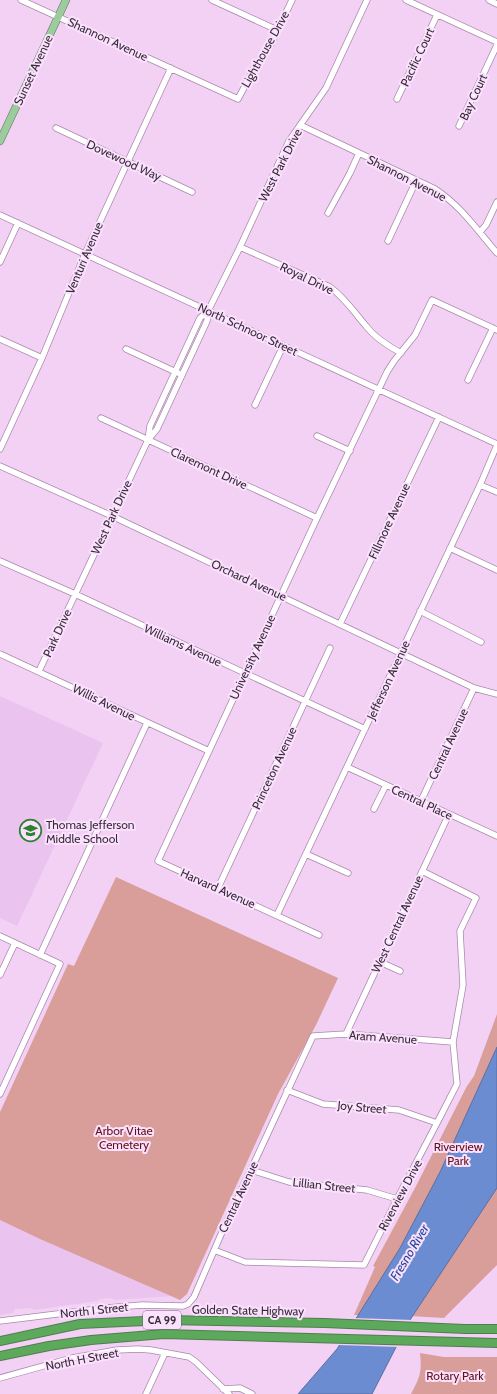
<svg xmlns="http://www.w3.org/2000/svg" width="497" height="1394" font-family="Cabin,sans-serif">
<rect width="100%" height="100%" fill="#f2d1f5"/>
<path fill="#eac4ee" d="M 0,696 L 103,743 L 17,926 L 0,918 Z
M 0,1219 L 171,1296 L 115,1300 L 111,1298 L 100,1299 L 97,1301 L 34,1310 L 31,1308 L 15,1309 L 13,1313 L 0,1315 Z"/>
<path fill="#d99e9a" d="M 116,877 L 338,978 L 316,1025 L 278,1094 L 187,1294 L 180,1300 L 40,1239 L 0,1220 L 0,1112 L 68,964 L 74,966 Z
M 497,1014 L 497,1265 L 444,1318 L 392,1315 L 354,1315 L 375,1267 L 373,1266 L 415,1188 L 467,1086 L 474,1076 Z
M 420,1353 L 444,1357 L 497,1357 L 497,1394 L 411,1394 C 420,1377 422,1373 420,1353 Z"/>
<path fill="#6b8cd0" stroke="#5c6fa3" d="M 497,1047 L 497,1188 L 410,1320 L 372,1394 L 298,1394 L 337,1349 L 400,1248 L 440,1172 Z"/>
<path fill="#f2d1f5" d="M 354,1318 L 413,1320 L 398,1347 L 338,1345 Z"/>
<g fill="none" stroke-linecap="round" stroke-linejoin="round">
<defs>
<path id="minor" d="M 21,0 L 238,99 L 255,67 L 271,44 L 292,0
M 212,0 L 277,30
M 406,0 L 497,42
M 489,0 L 497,4
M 397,99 L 437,15
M 300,125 L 435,189 C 461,206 477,230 497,253
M 459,126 L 497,45
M 56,128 L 192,192
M 328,213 L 350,173 L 359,153
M 0,215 L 497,444
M 480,232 L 486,225 L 497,202
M 388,241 L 416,181
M 240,247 L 330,287 C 345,298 354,312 366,326 C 375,338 388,346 401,353
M 0,262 L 18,223
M 0,339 L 42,358
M 126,349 L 178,373
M 468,380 L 493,328
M 255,405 L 283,346
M 101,418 L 317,518
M 317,436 L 350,451
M 148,440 L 150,426 L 200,318 L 208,311
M 0,449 L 42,358 L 85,254 L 171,68
M 0,466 L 112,516 L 474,688 L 497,694
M 480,485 L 497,492
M 450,548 L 497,570
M 0,561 L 75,594 L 365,729
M 420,611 L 481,642
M 340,624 L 439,417
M 0,654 L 209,751
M 39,671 L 148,440 L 157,429 L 207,321 L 208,311 L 239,249 L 289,141 L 326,88 L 367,0
M 347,767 L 497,836
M 421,801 L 474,688
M 374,809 L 386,785
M 306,854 L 348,873
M 218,888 L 330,648
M 277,915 L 480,485 L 497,445
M 319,935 L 158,861 L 317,518 L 387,372 L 394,361 L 415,335 L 432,300 L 497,330
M 0,936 L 60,964 L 0,1094
M 40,955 L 147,723
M 380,962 L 400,971
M 0,975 L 15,943
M 346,1034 L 449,814
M 287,1090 L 323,1104 L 399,1110 L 437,1123
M 251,1170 L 289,1182 L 367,1190 L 397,1199
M 214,1250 L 245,1262 L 364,1265 L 397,1199 L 437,1123 L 457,1084 L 453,1042 L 463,985 L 460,931 L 476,898 L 422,871
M 0,1321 L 106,1308 L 142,1305 L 183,1306 L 188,1304 L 194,1297 L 222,1232 L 313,1036 L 346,1034 L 453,1042
M 0,1378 L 72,1358 L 117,1350 L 138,1349 L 151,1350 L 189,1357 L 196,1362 L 229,1394
M 223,1389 L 240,1388 L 252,1394
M 146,1394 L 165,1353"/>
<path id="major" d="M 0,141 L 66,0"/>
<path id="highway" d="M 0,1341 L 80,1324 L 166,1320 L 325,1323 L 465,1329 L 497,1329
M 0,1356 L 49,1346 L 91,1340 L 164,1334 L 497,1343"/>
</defs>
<use href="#minor" stroke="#a889aa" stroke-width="7"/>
<use href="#major" stroke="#507d50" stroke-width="8"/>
<use href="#highway" stroke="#507d50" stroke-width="10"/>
<use href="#minor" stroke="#fff" stroke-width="5.5"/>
<use href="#major" stroke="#9ecb9d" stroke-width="7"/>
<use href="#highway" stroke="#5da95c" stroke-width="8"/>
</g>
<defs>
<symbol id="school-ring" viewBox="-11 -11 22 22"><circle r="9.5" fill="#fbe1fe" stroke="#2d822f" stroke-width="1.5"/><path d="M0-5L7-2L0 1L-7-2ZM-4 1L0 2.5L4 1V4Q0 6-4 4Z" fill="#2d822f"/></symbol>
</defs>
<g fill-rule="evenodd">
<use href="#school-ring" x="18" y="818" width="25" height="25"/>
</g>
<g text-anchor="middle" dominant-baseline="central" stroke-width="4" stroke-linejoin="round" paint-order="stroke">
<rect fill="#fbe1fe" stroke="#726274" stroke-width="1" x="143" y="1311" width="38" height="18" rx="3"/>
<g font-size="11" font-weight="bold" fill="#382c39">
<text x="162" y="1320">CA 99</text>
</g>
<g font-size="12" fill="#382c39" stroke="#fbe1fe">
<text transform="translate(108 39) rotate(25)">Shannon Avenue</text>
<text transform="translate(265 49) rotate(-61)">Lighthouse Drive</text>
<text transform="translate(417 57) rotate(-65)">Pacific Court</text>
<text transform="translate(33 70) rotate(-65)">Sunset Avenue</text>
<text transform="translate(473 97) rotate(-65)">Bay Court</text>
<text transform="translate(124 160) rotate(25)">Dovewood Way</text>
<text transform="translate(280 165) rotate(-63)">West Park Drive</text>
<text transform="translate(407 178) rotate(27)">Shannon Avenue</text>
<text transform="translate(84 258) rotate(-67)">Venturi Avenue</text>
<text transform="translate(307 278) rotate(26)">Royal Drive</text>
<text transform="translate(248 329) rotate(25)">North Schnoor Street</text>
<text transform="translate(209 468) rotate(25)">Claremont Drive</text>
<text transform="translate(111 517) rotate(-65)">West Park Drive</text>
<text transform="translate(389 521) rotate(-65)">Fillmore Avenue</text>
<text transform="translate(249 580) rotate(25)">Orchard Avenue</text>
<text transform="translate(57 633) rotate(-65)">Park Drive</text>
<text transform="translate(183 645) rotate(25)">Williams Avenue</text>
<text transform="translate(252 657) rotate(-65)">University Avenue</text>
<text transform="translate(388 680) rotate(-65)">Jefferson Avenue</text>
<text transform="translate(104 702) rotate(26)">Willis Avenue</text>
<text transform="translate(448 744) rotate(-65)">Central Avenue</text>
<text transform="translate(274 768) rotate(-65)">Princeton Avenue</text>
<text transform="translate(422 802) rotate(25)">Central Place</text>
<text transform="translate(218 888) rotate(24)">Harvard Avenue</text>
<text transform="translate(397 924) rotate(-65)">West Central Avenue</text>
<text transform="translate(383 1037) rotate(4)">Aram Avenue</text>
<text transform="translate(362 1107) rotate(5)">Joy Street</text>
<text transform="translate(324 1185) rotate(6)">Lillian Street</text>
<text transform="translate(400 1195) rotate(-62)">Riverview Drive</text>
<text transform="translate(238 1197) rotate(-65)">Central Avenue</text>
<text transform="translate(94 1310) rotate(-6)">North I Street</text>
<text transform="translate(248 1310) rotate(1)">Golden State Highway</text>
<text transform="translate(82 1359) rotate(-11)">North H Street</text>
</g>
<g font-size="12" fill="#382c39" stroke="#fbe1fe" text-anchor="start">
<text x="46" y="824">Thomas Jefferson<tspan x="46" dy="14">Middle School</tspan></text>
</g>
<g font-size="12" fill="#611216" stroke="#fbe1fe">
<text x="124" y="1130">Arbor Vitae<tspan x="124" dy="14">Cemetery</tspan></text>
<text x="458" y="1146">Riverview<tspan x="458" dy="14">Park</tspan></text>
<text x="455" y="1375">Rotary Park</text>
</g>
<g font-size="13" font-style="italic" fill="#25499a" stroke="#fbe1fe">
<text transform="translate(409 1252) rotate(-59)">Fresno River</text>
</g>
</g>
</svg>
